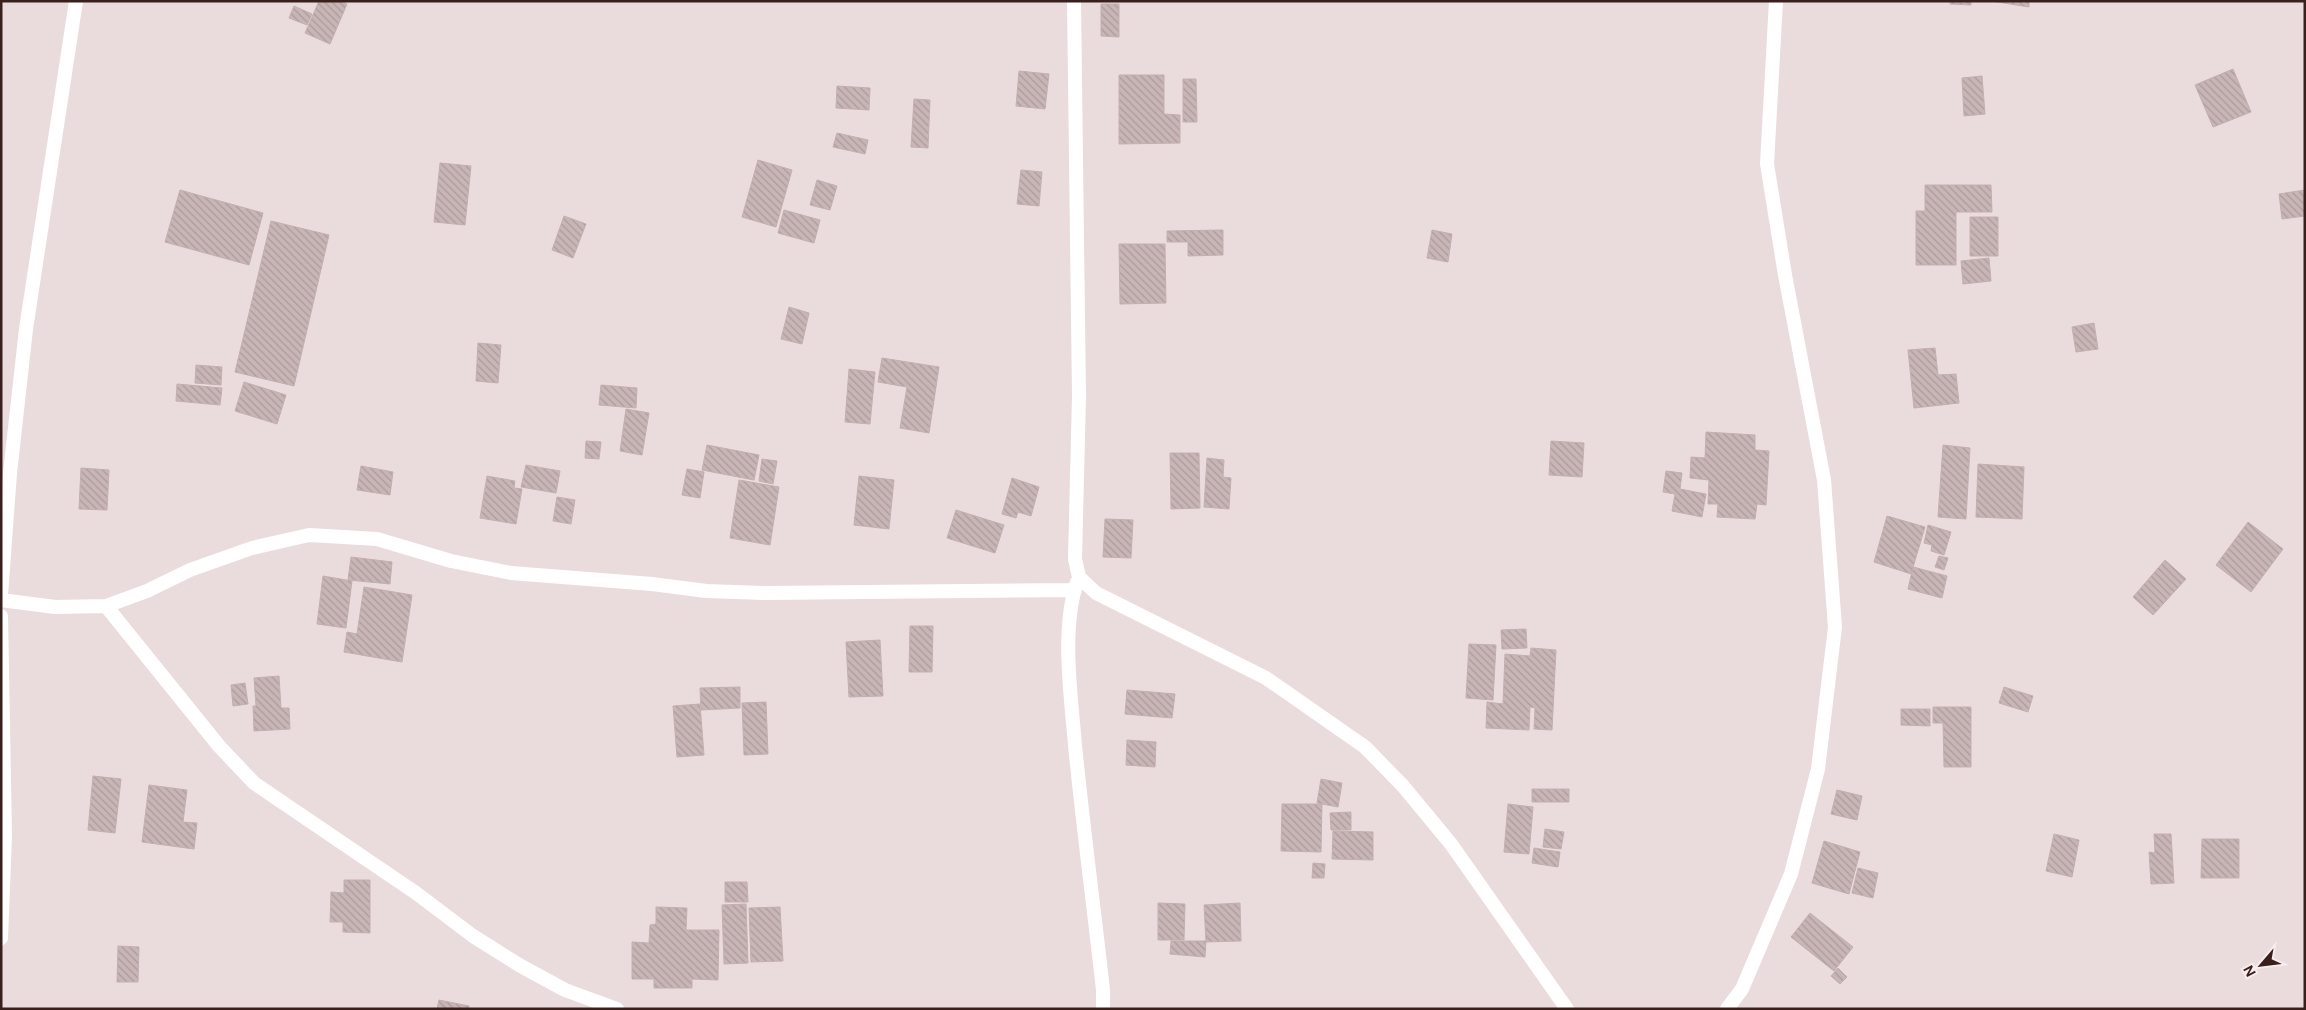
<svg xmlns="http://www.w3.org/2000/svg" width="2306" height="1010" font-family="'DM Sans',sans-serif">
<defs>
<pattern id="building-back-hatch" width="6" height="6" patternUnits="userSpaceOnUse" patternTransform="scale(1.25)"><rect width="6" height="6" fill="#c8b5b6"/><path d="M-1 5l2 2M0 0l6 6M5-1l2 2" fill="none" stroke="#ad9b9c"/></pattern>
</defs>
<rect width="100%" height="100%" fill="#eadcdd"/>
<path fill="url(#building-back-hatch)" stroke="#c4afb0" d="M 319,1 L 341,1 L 347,4 L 330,44 L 305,33 Z
M 1950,1 L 1971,1 L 1971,5 L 1950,4 Z
M 1991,1 L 2029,1 L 2029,7 Z
M 1101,4 L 1119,4 L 1119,37 L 1101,36 Z
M 294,6 L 312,14 L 307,25 L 289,18 Z
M 2233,69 L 2251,112 L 2213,127 L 2195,85 Z
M 1019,71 L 1049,74 L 1045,109 L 1016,106 Z
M 1119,75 L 1164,75 L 1164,114 L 1180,115 L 1180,143 L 1119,144 Z
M 1982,76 L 1985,114 L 1964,116 L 1962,78 Z
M 1183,79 L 1196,79 L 1197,122 L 1183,122 Z
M 837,86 L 870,88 L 869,110 L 836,108 Z
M 914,99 L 930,100 L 928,148 L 911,147 Z
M 837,133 L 868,140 L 865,154 L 833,147 Z
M 758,160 L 792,170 L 776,227 L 742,217 Z
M 440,163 L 471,166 L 465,225 L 434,222 Z
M 1021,170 L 1042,172 L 1039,206 L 1017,204 Z
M 817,180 L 837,186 L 830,210 L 810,205 Z
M 1925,185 L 1991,185 L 1992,212 L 1956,212 L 1956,265 L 1916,265 L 1916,211 L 1925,211 Z
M 180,190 L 263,213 L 249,265 L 165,242 Z
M 2305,190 L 2305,216 L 2282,219 L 2279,194 Z
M 784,210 L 820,220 L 814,243 L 778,233 Z
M 564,216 L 586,224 L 573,258 L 552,250 Z
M 1970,217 L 1998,217 L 1998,256 L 1970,256 Z
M 271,221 L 329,235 L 294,386 L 235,372 Z
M 1223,230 L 1223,255 L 1188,256 L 1188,242 L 1167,242 L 1167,231 Z
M 1432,230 L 1452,234 L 1448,262 L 1427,258 Z
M 1119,244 L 1165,244 L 1166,303 L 1120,304 Z
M 1989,258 L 1991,281 L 1963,284 L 1961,261 Z
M 789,307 L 809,313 L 802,344 L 781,339 Z
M 2094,323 L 2098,349 L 2076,352 L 2072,327 Z
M 478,343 L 501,345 L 498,383 L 476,381 Z
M 1935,348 L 1938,375 L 1956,374 L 1959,403 L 1914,408 L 1908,350 Z
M 882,358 L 939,367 L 929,433 L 900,428 L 907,387 L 878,382 Z
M 196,365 L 222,367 L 221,385 L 195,383 Z
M 849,369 L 875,372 L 870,424 L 845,422 Z
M 244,382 L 286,395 L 277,424 L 235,411 Z
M 177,384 L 222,388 L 220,405 L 176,401 Z
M 601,385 L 637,388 L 636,408 L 599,405 Z
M 626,409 L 649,413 L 642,455 L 620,451 Z
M 1706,432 L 1755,435 L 1755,450 L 1769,451 L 1766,505 L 1757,504 L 1755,519 L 1717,517 L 1718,504 L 1708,504 L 1709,480 L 1690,478 L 1691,457 L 1705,458 Z
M 586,441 L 601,442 L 599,459 L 585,458 Z
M 1551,441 L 1584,443 L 1582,477 L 1549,475 Z
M 707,445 L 759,455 L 754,480 L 702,470 Z
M 1943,445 L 1970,448 L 1966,519 L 1938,517 Z
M 1170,453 L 1199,453 L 1200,508 L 1171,509 Z
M 1207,458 L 1224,460 L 1223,477 L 1231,478 L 1229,509 L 1204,507 Z
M 762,459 L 777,461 L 773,484 L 759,481 Z
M 1978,464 L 2024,467 L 2022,519 L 1976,517 Z
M 526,465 L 560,471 L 556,493 L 521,487 Z
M 361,466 L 393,472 L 390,495 L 357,490 Z
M 81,468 L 109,470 L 107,510 L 79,509 Z
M 687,469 L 704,472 L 700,498 L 682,495 Z
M 1666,471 L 1682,473 L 1680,489 L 1706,494 L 1702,517 L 1672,511 L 1675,494 L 1663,492 Z
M 487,476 L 515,481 L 514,488 L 522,489 L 516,524 L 480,518 Z
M 859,476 L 894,480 L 889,529 L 854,525 Z
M 1012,478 L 1039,487 L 1031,516 L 1018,512 L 1016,518 L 1002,514 Z
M 739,480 L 779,487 L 770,545 L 730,538 Z
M 557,497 L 575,500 L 571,524 L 553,521 Z
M 956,510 L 1004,525 L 995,553 L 947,538 Z
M 1887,516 L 1925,527 L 1911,574 L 1874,562 Z
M 1105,519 L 1133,520 L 1131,558 L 1103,557 Z
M 2248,522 L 2283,549 L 2251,592 L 2216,565 Z
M 1928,525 L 1951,532 L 1944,555 L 1931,551 L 1932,545 L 1924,543 Z
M 1939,556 L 1948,558 L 1944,570 L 1935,567 Z
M 351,557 L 392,562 L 390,584 L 348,580 Z
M 2165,560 L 2186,579 L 2153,615 L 2133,597 Z
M 1913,567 L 1947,576 L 1942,598 L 1908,589 Z
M 323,576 L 352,581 L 346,628 L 317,624 Z
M 364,587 L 412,595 L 402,662 L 344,652 L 347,632 L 357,634 Z
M 910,626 L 933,626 L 932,672 L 909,672 Z
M 1526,629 L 1527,648 L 1502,649 L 1501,630 Z
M 880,640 L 883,696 L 849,697 L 846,642 Z
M 1469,644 L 1496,645 L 1493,700 L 1466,698 Z
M 1531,648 L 1556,650 L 1552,730 L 1534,729 L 1535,708 L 1530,707 L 1529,730 L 1486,728 L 1487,702 L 1503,704 L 1505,654 L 1530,656 Z
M 279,676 L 281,708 L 289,708 L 290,729 L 254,731 L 253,706 L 256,706 L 254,678 Z
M 245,683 L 248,704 L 233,706 L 231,685 Z
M 740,687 L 740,708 L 701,710 L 700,688 Z
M 2004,687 L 2033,696 L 2028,712 L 1999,703 Z
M 1127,690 L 1175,694 L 1172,718 L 1125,714 Z
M 766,702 L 768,754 L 744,755 L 742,703 Z
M 700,704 L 704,755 L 677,757 L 673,706 Z
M 1933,707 L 1971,707 L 1971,767 L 1944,767 L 1943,723 L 1933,723 Z
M 1901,709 L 1930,709 L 1930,726 L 1901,725 Z
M 1127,740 L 1156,742 L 1155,767 L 1126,765 Z
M 93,776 L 121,779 L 115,833 L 88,830 Z
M 1321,779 L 1342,783 L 1338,807 L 1317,803 Z
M 149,785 L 187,790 L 183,822 L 197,823 L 194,849 L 142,842 Z
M 1532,789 L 1569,789 L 1569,802 L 1532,802 Z
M 1837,790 L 1862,796 L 1857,820 L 1831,814 Z
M 1282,804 L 1322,804 L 1321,852 L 1281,851 Z
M 1508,804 L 1533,807 L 1529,854 L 1504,852 Z
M 1351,812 L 1351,830 L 1331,830 L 1330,813 Z
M 1545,829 L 1564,832 L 1561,849 L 1543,847 Z
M 1333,831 L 1373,832 L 1373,860 L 1332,859 Z
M 2054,834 L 2079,840 L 2072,877 L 2046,871 Z
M 2154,834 L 2171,834 L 2174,883 L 2151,884 L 2149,852 L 2155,853 Z
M 2202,839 L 2239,839 L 2239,878 L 2201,878 Z
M 1824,841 L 1860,852 L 1849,894 L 1812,883 Z
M 1534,848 L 1560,852 L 1558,867 L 1532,863 Z
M 1313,863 L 1325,864 L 1324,878 L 1312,878 Z
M 1858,868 L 1878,873 L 1873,898 L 1852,893 Z
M 344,880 L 370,880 L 370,933 L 343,932 L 343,922 L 330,922 L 331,892 L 344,893 Z
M 725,882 L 747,882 L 748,902 L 725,902 Z
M 1158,903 L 1185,904 L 1184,940 L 1158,940 Z
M 1240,903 L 1241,941 L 1206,942 L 1204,905 Z
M 746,904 L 748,963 L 724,964 L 722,905 Z
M 656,907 L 687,908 L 686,930 L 719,930 L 718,980 L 692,979 L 692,988 L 654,988 L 654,979 L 632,979 L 632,942 L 649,943 L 650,925 L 656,924 Z
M 780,907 L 783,961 L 751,962 L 749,908 Z
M 1810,913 L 1853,947 L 1834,971 L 1791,937 Z
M 1171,941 L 1206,941 L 1205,957 L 1170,954 Z
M 118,946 L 139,947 L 138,982 L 117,982 Z
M 1838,968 L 1847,977 L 1840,984 L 1831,976 Z
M 439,1000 L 469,1006 L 469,1009 L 437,1009 Z"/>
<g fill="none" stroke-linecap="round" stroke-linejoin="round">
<path stroke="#fff" stroke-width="14" d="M 1074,1 L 1079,396 L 1075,559 L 1079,577 L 1096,593 L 1266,678 L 1365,747 L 1403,786 L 1451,844 L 1567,1009
M 1077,582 C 1061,629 1071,696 1075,745 C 1083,827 1094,908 1103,990 L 1103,1009
M 1,595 L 10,473 L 26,329 L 76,1
M 1,600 L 55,607 L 106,606 L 147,591 L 190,570 L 252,548 L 309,535 L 377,539 L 451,561 L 511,573 L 652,584 L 706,591 L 765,593 L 1075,590
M 106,606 L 219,746 L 254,783 L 416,893 L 473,936 L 519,965 L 565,990 L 617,1009
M 1,616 L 5,836 L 1,938
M 1727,1009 L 1742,989 L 1791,874 L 1818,769 L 1835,627 L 1824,480 L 1785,275 L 1767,164 L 1776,1"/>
</g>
<rect width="2306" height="1010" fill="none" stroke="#3a201d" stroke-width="5"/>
<g transform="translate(2261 965) rotate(242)" stroke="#f7edee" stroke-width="4" paint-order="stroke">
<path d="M0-4L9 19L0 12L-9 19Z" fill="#3a201d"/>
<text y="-8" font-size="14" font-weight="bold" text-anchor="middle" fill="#3a201d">N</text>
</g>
</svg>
